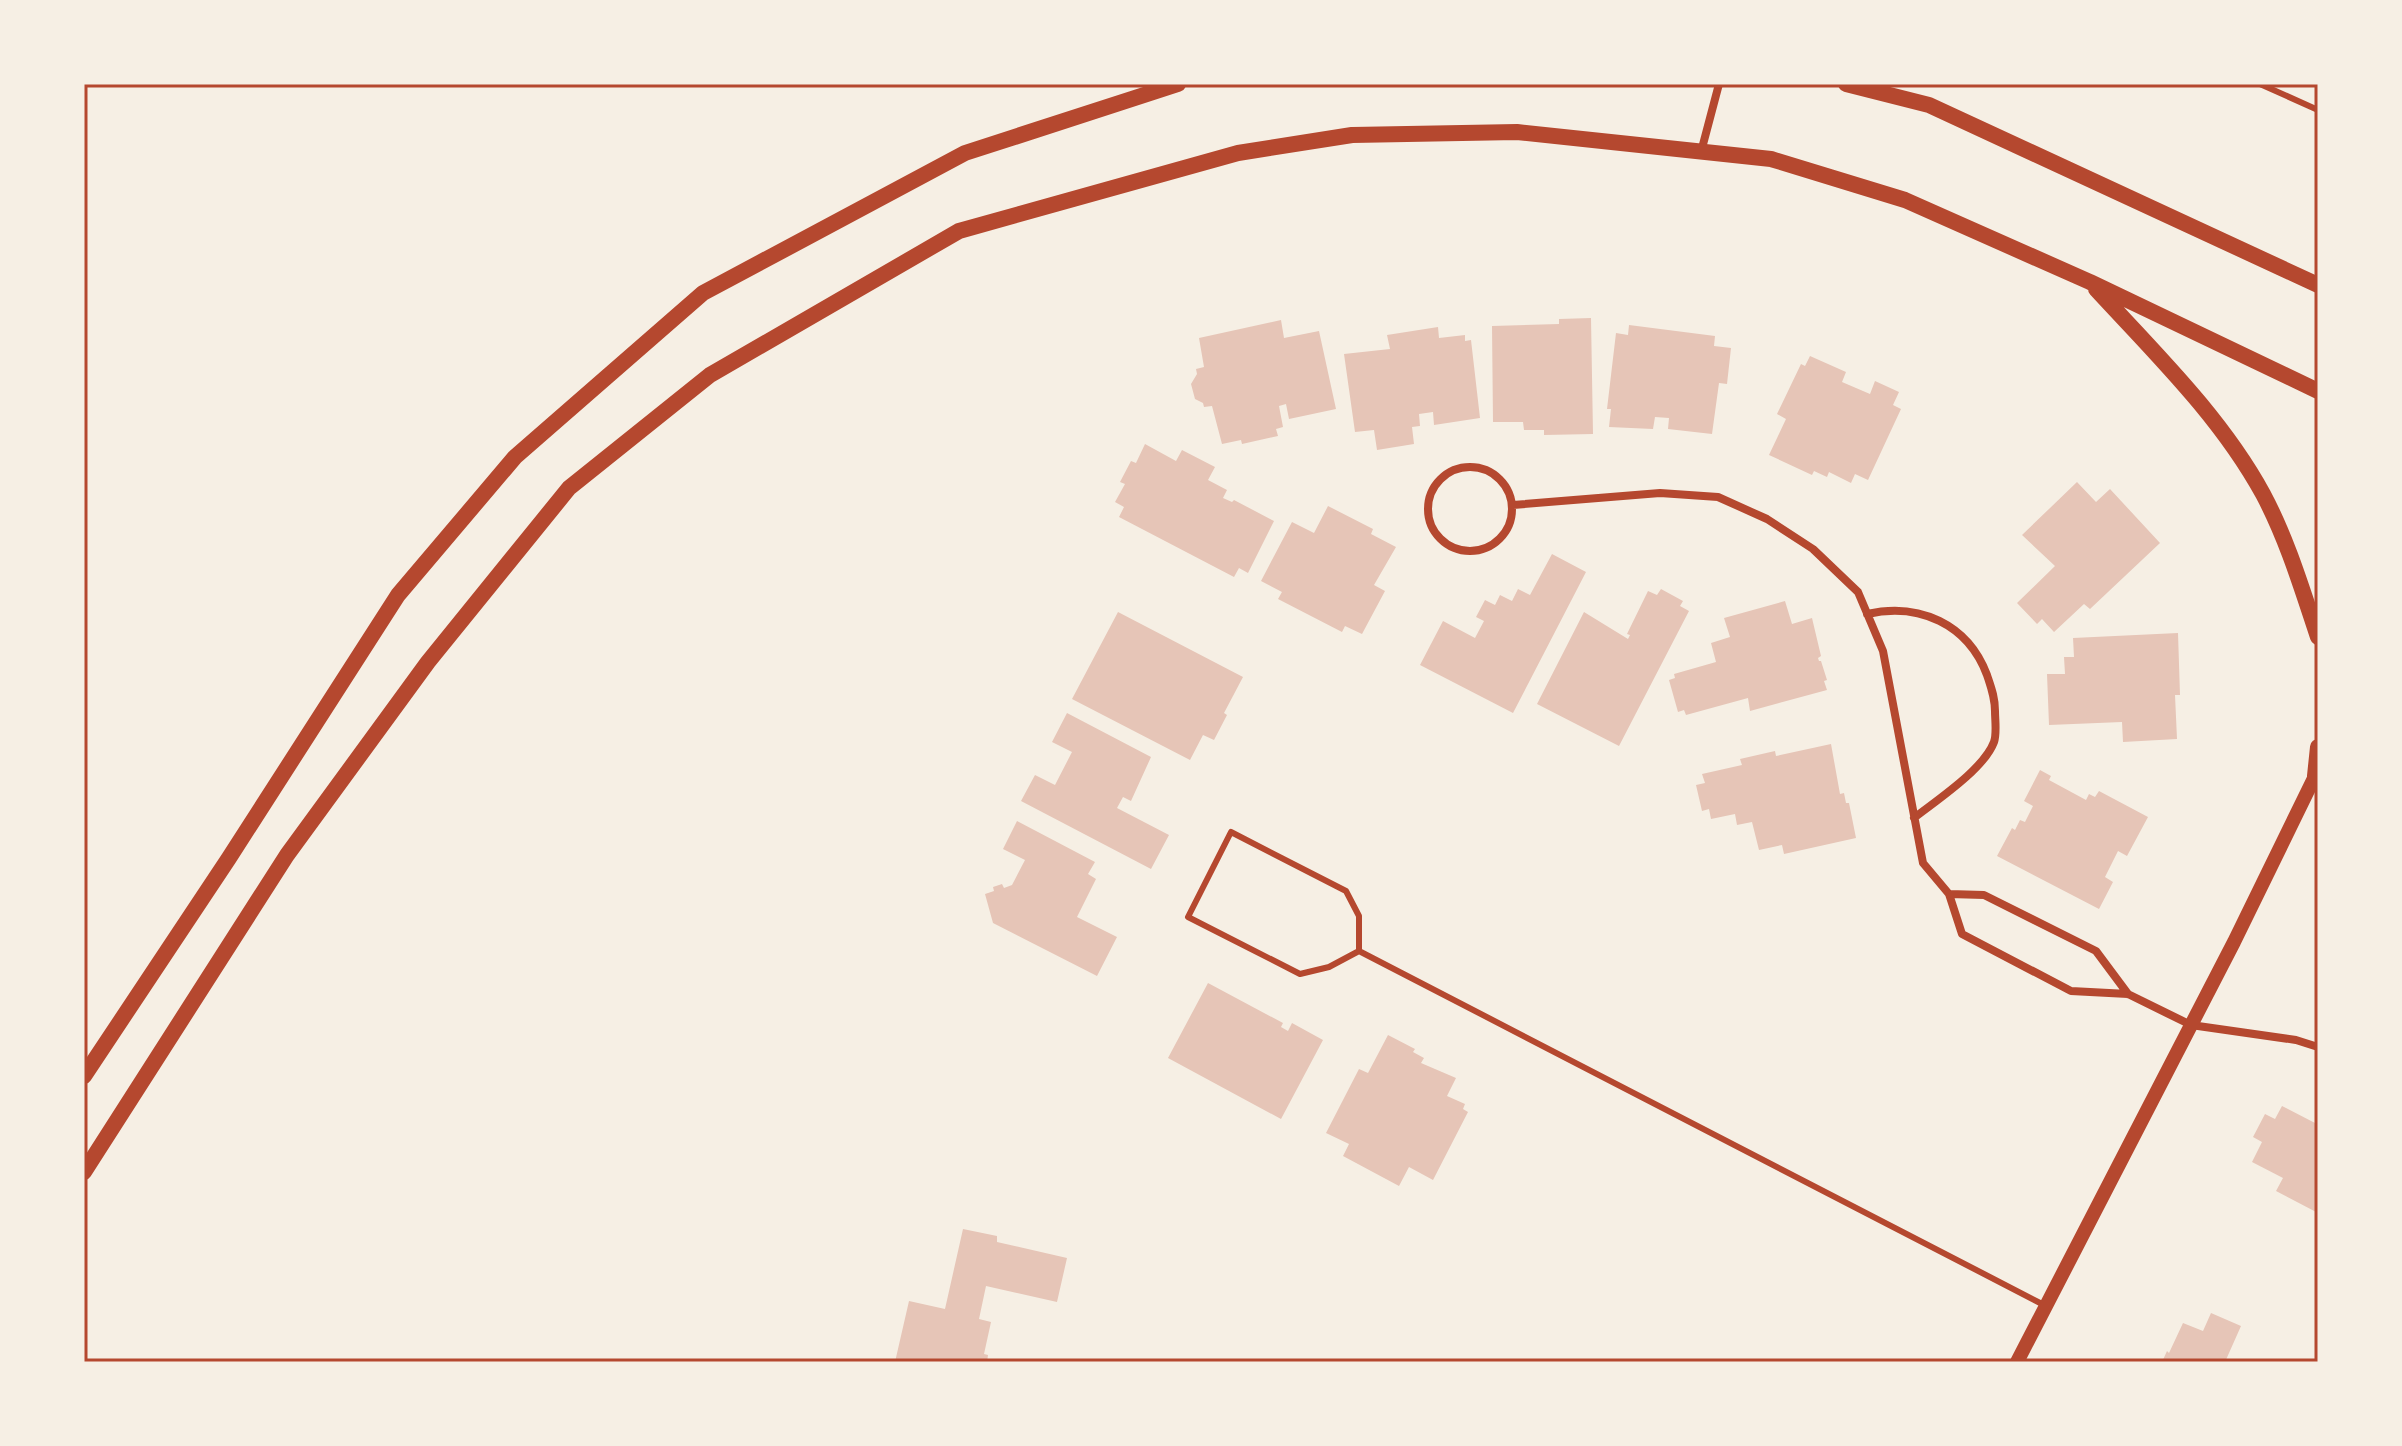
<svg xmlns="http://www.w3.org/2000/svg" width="2402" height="1446" font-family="'PT Sans',sans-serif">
<rect width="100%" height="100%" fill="#f6efe4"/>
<path fill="#e6c5b7" d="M 1591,318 L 1593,434 L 1544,435 L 1544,430 L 1524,430 L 1523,422 L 1493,422 L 1492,326 L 1559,324 L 1559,319 Z
M 1281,320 L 1284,338 L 1319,331 L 1336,409 L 1289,419 L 1286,404 L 1279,406 L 1283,427 L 1276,429 L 1278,436 L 1242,444 L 1241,440 L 1222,444 L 1212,406 L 1204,407 L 1203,403 L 1195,399 L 1191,384 L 1197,374 L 1196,369 L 1204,367 L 1199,338 Z
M 1629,325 L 1715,336 L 1714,346 L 1731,348 L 1727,384 L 1719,383 L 1712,434 L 1668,429 L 1669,418 L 1655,417 L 1653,429 L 1609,427 L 1611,409 L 1607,409 L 1616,333 L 1628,335 Z
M 1438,327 L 1439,338 L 1465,335 L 1465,341 L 1471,340 L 1480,418 L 1434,425 L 1433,412 L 1419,414 L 1420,426 L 1412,427 L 1414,444 L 1377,450 L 1374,430 L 1355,432 L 1344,354 L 1390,349 L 1387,335 Z
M 1810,356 L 1846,372 L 1842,382 L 1870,394 L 1875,381 L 1899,392 L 1893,405 L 1901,409 L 1868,480 L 1855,474 L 1851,483 L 1829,472 L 1827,477 L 1814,471 L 1812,475 L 1769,455 L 1786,419 L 1777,414 L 1801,364 L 1805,366 Z
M 1145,444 L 1176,461 L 1182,450 L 1215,467 L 1208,480 L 1227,490 L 1223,498 L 1232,502 L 1234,500 L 1274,521 L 1248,573 L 1239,568 L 1234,577 L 1119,517 L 1124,507 L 1115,502 L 1125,484 L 1120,482 L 1131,461 L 1136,463 Z
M 2077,482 L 2096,502 L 2110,489 L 2160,543 L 2090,609 L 2084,604 L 2054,632 L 2042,619 L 2037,624 L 2017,603 L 2055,566 L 2022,535 Z
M 1328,506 L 1373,529 L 1371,534 L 1396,547 L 1374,585 L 1385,591 L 1362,634 L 1345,626 L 1342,632 L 1278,599 L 1282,592 L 1261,581 L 1292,522 L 1314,533 Z
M 1552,554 L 1586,572 L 1513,713 L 1420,665 L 1443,621 L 1475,638 L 1484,621 L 1476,617 L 1485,600 L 1495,605 L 1500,595 L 1512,601 L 1518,589 L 1530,595 Z
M 1661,589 L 1683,601 L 1680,606 L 1689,611 L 1619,746 L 1537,704 L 1584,612 L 1628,639 L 1630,635 L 1627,634 L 1648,591 L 1657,595 Z
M 1785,601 L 1792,624 L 1812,618 L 1821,656 L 1818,658 L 1819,661 L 1821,661 L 1827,680 L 1824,681 L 1827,690 L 1750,711 L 1748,698 L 1686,715 L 1684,710 L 1678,712 L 1669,680 L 1675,678 L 1674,674 L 1716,662 L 1711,643 L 1730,637 L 1724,618 Z
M 1118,612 L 1243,677 L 1224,713 L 1227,715 L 1214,740 L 1203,735 L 1190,760 L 1072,699 Z
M 2178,633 L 2180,695 L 2175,695 L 2177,739 L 2123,742 L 2122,722 L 2049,725 L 2047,674 L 2065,674 L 2064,657 L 2074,657 L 2073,638 Z
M 1067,713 L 1151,757 L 1131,801 L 1123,797 L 1117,808 L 1169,835 L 1151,869 L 1021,801 L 1035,775 L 1055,785 L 1072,752 L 1052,742 Z
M 1831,744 L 1840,794 L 1844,793 L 1846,803 L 1849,803 L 1856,838 L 1784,854 L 1782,845 L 1759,850 L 1752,822 L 1737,825 L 1735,814 L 1711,819 L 1709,809 L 1702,811 L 1696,785 L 1705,783 L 1702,774 L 1742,765 L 1740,759 L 1775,751 L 1776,756 Z
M 2040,770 L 2051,776 L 2049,780 L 2086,800 L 2089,794 L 2095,797 L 2099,791 L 2148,817 L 2127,856 L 2118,851 L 2105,877 L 2113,882 L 2099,909 L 1997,856 L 2012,828 L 2015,830 L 2020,820 L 2025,822 L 2033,806 L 2024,801 Z
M 1017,821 L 1095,862 L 1088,874 L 1096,879 L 1077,917 L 1117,937 L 1097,976 L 993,923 L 985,894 L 994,891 L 993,887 L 1002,884 L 1004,888 L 1012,885 L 1025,860 L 1003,849 Z
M 1208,983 L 1283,1023 L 1281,1027 L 1288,1031 L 1292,1023 L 1323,1040 L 1281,1119 L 1168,1058 Z
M 1388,1035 L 1415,1049 L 1413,1052 L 1424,1058 L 1421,1063 L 1456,1078 L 1447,1096 L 1465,1104 L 1463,1109 L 1468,1112 L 1433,1180 L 1409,1167 L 1399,1186 L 1343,1156 L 1349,1144 L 1326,1133 L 1359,1069 L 1368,1073 Z
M 2282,1106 L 2315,1123 L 2318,1118 L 2318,1213 L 2276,1191 L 2283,1178 L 2252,1162 L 2262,1142 L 2253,1137 L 2265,1114 L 2275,1119 Z
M 963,1229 L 997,1236 L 997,1242 L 1067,1258 L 1057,1302 L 986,1286 L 979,1319 L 991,1322 L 984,1354 L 988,1355 L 987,1362 L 895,1362 L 909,1301 L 945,1309 Z
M 2211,1313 L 2241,1326 L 2225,1362 L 2162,1362 L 2167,1351 L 2169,1353 L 2183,1323 L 2203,1331 Z"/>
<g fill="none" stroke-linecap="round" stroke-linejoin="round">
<path stroke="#b5482f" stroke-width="6" d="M 2260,84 L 2318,110
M 1231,832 L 1346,891 L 1359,916 L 1359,951 L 1329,967 L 1300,974 L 1188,917 Z
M 1359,951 L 2046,1306"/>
<path stroke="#b5482f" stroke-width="8" d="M 1701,152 L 1719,84
M1428 509a42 42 0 1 1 84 0a42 42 0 1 1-84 0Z
M 1513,505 L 1660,493 L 1718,497 L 1767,519 L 1813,549 L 1858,592 L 1883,651 L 1923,863 L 1949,894 L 1962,934 L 2071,991 L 2128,994 L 2191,1025 L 2296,1040 L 2318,1047
M 1867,614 C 1919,602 1968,624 1987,675 C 1991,687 1995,697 1995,711 C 1995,720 1997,734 1994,742 C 1984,769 1937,800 1914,818
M 1949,894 L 1984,895 L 2096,951 L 2128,994"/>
<path stroke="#b5482f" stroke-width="14" d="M 2017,1362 L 2234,942 L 2318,770"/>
<path stroke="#b5482f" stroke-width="16" d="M 1846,84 L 1929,105 L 2318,285
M 2096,289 C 2155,353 2221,417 2263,494 C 2287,539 2302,589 2318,637
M 2315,776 L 2318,747
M 84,1076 L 229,858 L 398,595 L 515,457 L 703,293 L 965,153 L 1178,84
M 84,1172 L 287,855 L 428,662 L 569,488 L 710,375 L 959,231 L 1238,153 L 1352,135 L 1517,132 L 1771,159 L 1905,200 L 2090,282 L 2318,391"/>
</g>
<rect width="2402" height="1446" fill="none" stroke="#f6efe4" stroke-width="172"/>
<rect x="86" y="86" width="2230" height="1274" fill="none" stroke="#b5482f" stroke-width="3"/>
</svg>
